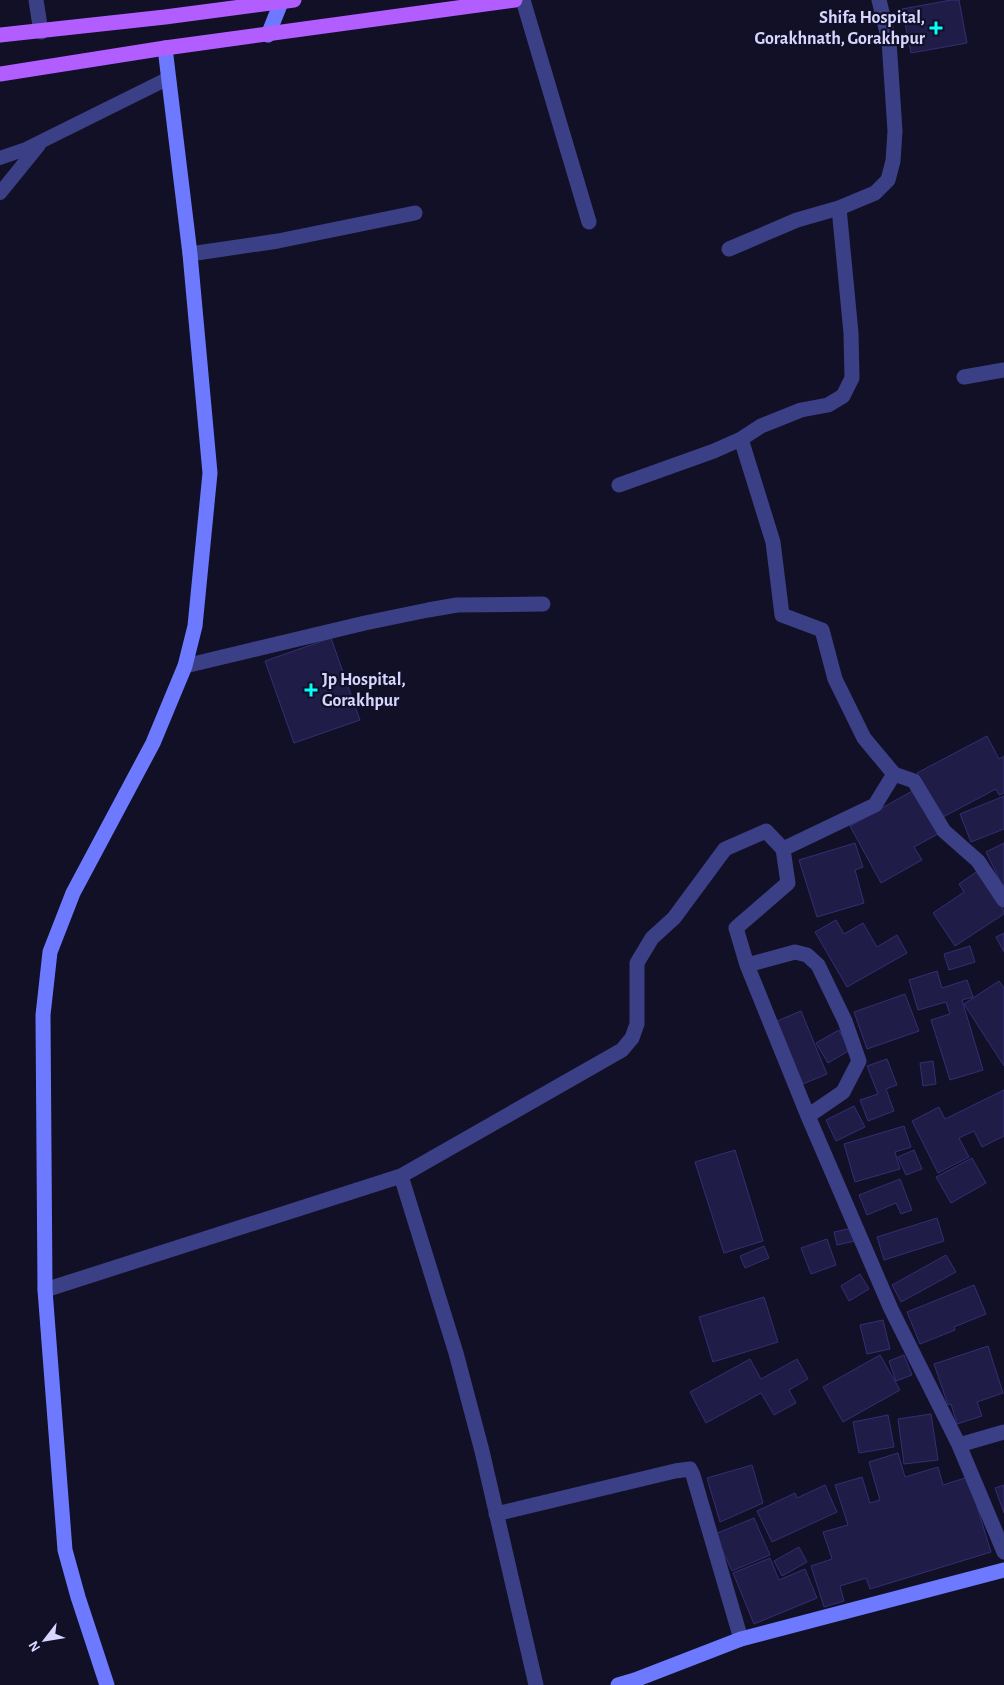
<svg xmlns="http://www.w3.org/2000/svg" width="1004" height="1685" font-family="'Alegreya Sans',sans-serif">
<rect width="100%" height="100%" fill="#111027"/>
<path fill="#201c48" stroke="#342e74" d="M 951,0 L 959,0 L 967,43 L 911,53 L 902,9 Z
M 331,638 L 360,720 L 294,743 L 265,661 Z
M 987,736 L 999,759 L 1004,756 L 1004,793 L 999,795 L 996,789 L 941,818 L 917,773 Z
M 914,790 L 938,834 L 914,847 L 922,860 L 881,883 L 850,826 Z
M 1004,796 L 1004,829 L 971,842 L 960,814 Z
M 855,843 L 863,867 L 855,870 L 864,903 L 817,917 L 799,860 Z
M 1004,843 L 1004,889 L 986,852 Z
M 979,870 L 1004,911 L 1004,914 L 955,946 L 933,913 L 964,892 L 959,884 Z
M 836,920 L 844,934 L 863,923 L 877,947 L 897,935 L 907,953 L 847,987 L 815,932 Z
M 1004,933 L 1004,952 L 996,937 Z
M 970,946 L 975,962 L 949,970 L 944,954 Z
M 937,971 L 942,988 L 967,980 L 973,997 L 962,1000 L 983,1070 L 950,1080 L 931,1020 L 950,1014 L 946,1002 L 918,1010 L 909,980 Z
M 999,981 L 1004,988 L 1004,1066 L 964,1004 Z
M 905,994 L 919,1031 L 867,1049 L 854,1012 Z
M 801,1011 L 827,1074 L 803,1084 L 777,1021 Z
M 839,1030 L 850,1050 L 828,1063 L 816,1043 Z
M 887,1059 L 897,1085 L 886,1089 L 894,1111 L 868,1121 L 860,1100 L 878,1094 L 867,1066 Z
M 933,1061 L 936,1084 L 923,1086 L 920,1063 Z
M 1004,1090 L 1004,1136 L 982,1147 L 974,1131 L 959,1138 L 969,1157 L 938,1173 L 912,1121 L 939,1107 L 945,1119 Z
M 854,1106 L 865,1127 L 836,1141 L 826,1120 Z
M 904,1126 L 911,1147 L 895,1152 L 900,1169 L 855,1182 L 844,1144 Z
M 735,1150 L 763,1241 L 724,1253 L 695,1162 Z
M 914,1150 L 922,1169 L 906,1175 L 898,1157 Z
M 972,1158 L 986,1183 L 951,1203 L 936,1177 Z
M 900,1179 L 912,1210 L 901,1214 L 896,1203 L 867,1215 L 859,1195 Z
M 937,1218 L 944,1241 L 884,1260 L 877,1237 Z
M 852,1228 L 855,1241 L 837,1245 L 834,1232 Z
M 827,1239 L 836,1265 L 811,1274 L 801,1248 Z
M 764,1246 L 769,1258 L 745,1268 L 740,1256 Z
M 946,1255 L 956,1272 L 901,1302 L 892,1285 Z
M 860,1274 L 869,1289 L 849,1301 L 841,1286 Z
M 974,1285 L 986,1314 L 954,1327 L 955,1330 L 920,1344 L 907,1312 Z
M 764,1297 L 778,1342 L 713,1362 L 699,1317 Z
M 883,1320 L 890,1349 L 867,1354 L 860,1325 Z
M 988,1346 L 1003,1393 L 977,1402 L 982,1416 L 957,1424 L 951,1404 L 948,1405 L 934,1364 Z
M 880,1355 L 900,1390 L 843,1422 L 823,1387 Z
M 904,1355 L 912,1375 L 896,1381 L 889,1361 Z
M 750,1359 L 761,1379 L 797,1359 L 808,1379 L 789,1390 L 796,1403 L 774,1415 L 761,1393 L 706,1423 L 690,1392 Z
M 931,1414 L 938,1460 L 904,1464 L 898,1419 Z
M 888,1415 L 894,1447 L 859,1453 L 853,1422 Z
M 898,1453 L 905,1477 L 938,1467 L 943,1485 L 968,1477 L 991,1552 L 870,1589 L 866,1578 L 840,1586 L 844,1601 L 824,1607 L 811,1566 L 832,1559 L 823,1532 L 848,1525 L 835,1485 L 862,1477 L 870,1503 L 880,1500 L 869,1462 Z
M 752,1465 L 763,1503 L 720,1522 L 707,1478 Z
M 825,1485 L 837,1512 L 772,1542 L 757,1511 L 795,1493 L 797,1498 Z
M 1004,1485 L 1004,1513 L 995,1488 Z
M 754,1518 L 770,1555 L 732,1571 L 715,1534 Z
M 799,1547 L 807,1562 L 782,1576 L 774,1561 Z
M 770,1558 L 779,1580 L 805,1569 L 817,1598 L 754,1624 L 733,1573 Z"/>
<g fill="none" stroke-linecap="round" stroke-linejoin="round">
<path stroke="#3b4086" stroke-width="14" d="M 0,158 L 26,149 L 167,79
M 0,193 L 39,145"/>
<path stroke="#3b4086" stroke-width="15" d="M 36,0 L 41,32
M 523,0 L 589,222
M 729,249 L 797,220 L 839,208 L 875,193 L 888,180 L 893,161 L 895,131 L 889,41 L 879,0
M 190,254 L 278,241 L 415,213
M 964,377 L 1004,370
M 741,439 L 773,542 L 782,615 L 822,630 L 835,679 L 864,738 L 894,774 L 914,781 L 944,831 L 978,861 L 1004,900
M 619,485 L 714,451 L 741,439 L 761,426 L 801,410 L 828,405 L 843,396 L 852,378 L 851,333 L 839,208
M 185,666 L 365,623 L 428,610 L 457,605 L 543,604
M 894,774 L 875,805 L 783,849 L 788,883 L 736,928 L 747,965 L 808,1116 L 891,1309 L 959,1445 L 1004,1552
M 747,965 L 795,952 L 807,955 L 818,965 L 845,1021 L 859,1061 L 843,1092 L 808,1116
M 401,1176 L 456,1353 L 482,1451 L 536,1685
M 45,1290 L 401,1176 L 622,1050 L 632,1038 L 637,1024 L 637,963 L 652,938 L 674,918 L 725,849 L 766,831 L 783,849
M 959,1445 L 1004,1432
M 496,1514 L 675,1471 L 690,1469 L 693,1475 L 741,1639"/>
<path stroke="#6d7aff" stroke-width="15" d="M 268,35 L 282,0
M 107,1685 L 78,1597 L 65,1550 L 45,1290 L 43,1015 L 50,952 L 73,893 L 153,743 L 185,666 L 195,626 L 210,473 L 190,254 L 165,48
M 618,1685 L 635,1680 L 741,1639 L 1004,1570"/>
<path stroke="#b15dff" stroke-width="15" d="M 0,35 L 165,17 L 294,0
M 0,74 L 165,48 L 515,0"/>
</g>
<g fill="#03fefc" stroke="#111027" stroke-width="2">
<path d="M933.5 20.5h5v5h5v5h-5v5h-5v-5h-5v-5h5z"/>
<path d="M308.5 682.5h5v5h5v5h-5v5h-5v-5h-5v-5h5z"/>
</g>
<g text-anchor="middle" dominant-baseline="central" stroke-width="4.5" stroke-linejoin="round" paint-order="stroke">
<g font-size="18" font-weight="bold" fill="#d6d6ff" stroke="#111027" text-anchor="end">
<text x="925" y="18">Shifa Hospital,<tspan x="925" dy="21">Gorakhnath, Gorakhpur</tspan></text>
<text x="322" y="680" text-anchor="start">Jp Hospital,<tspan x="322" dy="21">Gorakhpur</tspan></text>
</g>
</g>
<g transform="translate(45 1640) rotate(239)" stroke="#111027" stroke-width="4" paint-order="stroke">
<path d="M0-4L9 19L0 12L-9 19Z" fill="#d6d6ff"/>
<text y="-8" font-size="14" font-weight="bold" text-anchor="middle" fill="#d6d6ff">N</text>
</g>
</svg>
